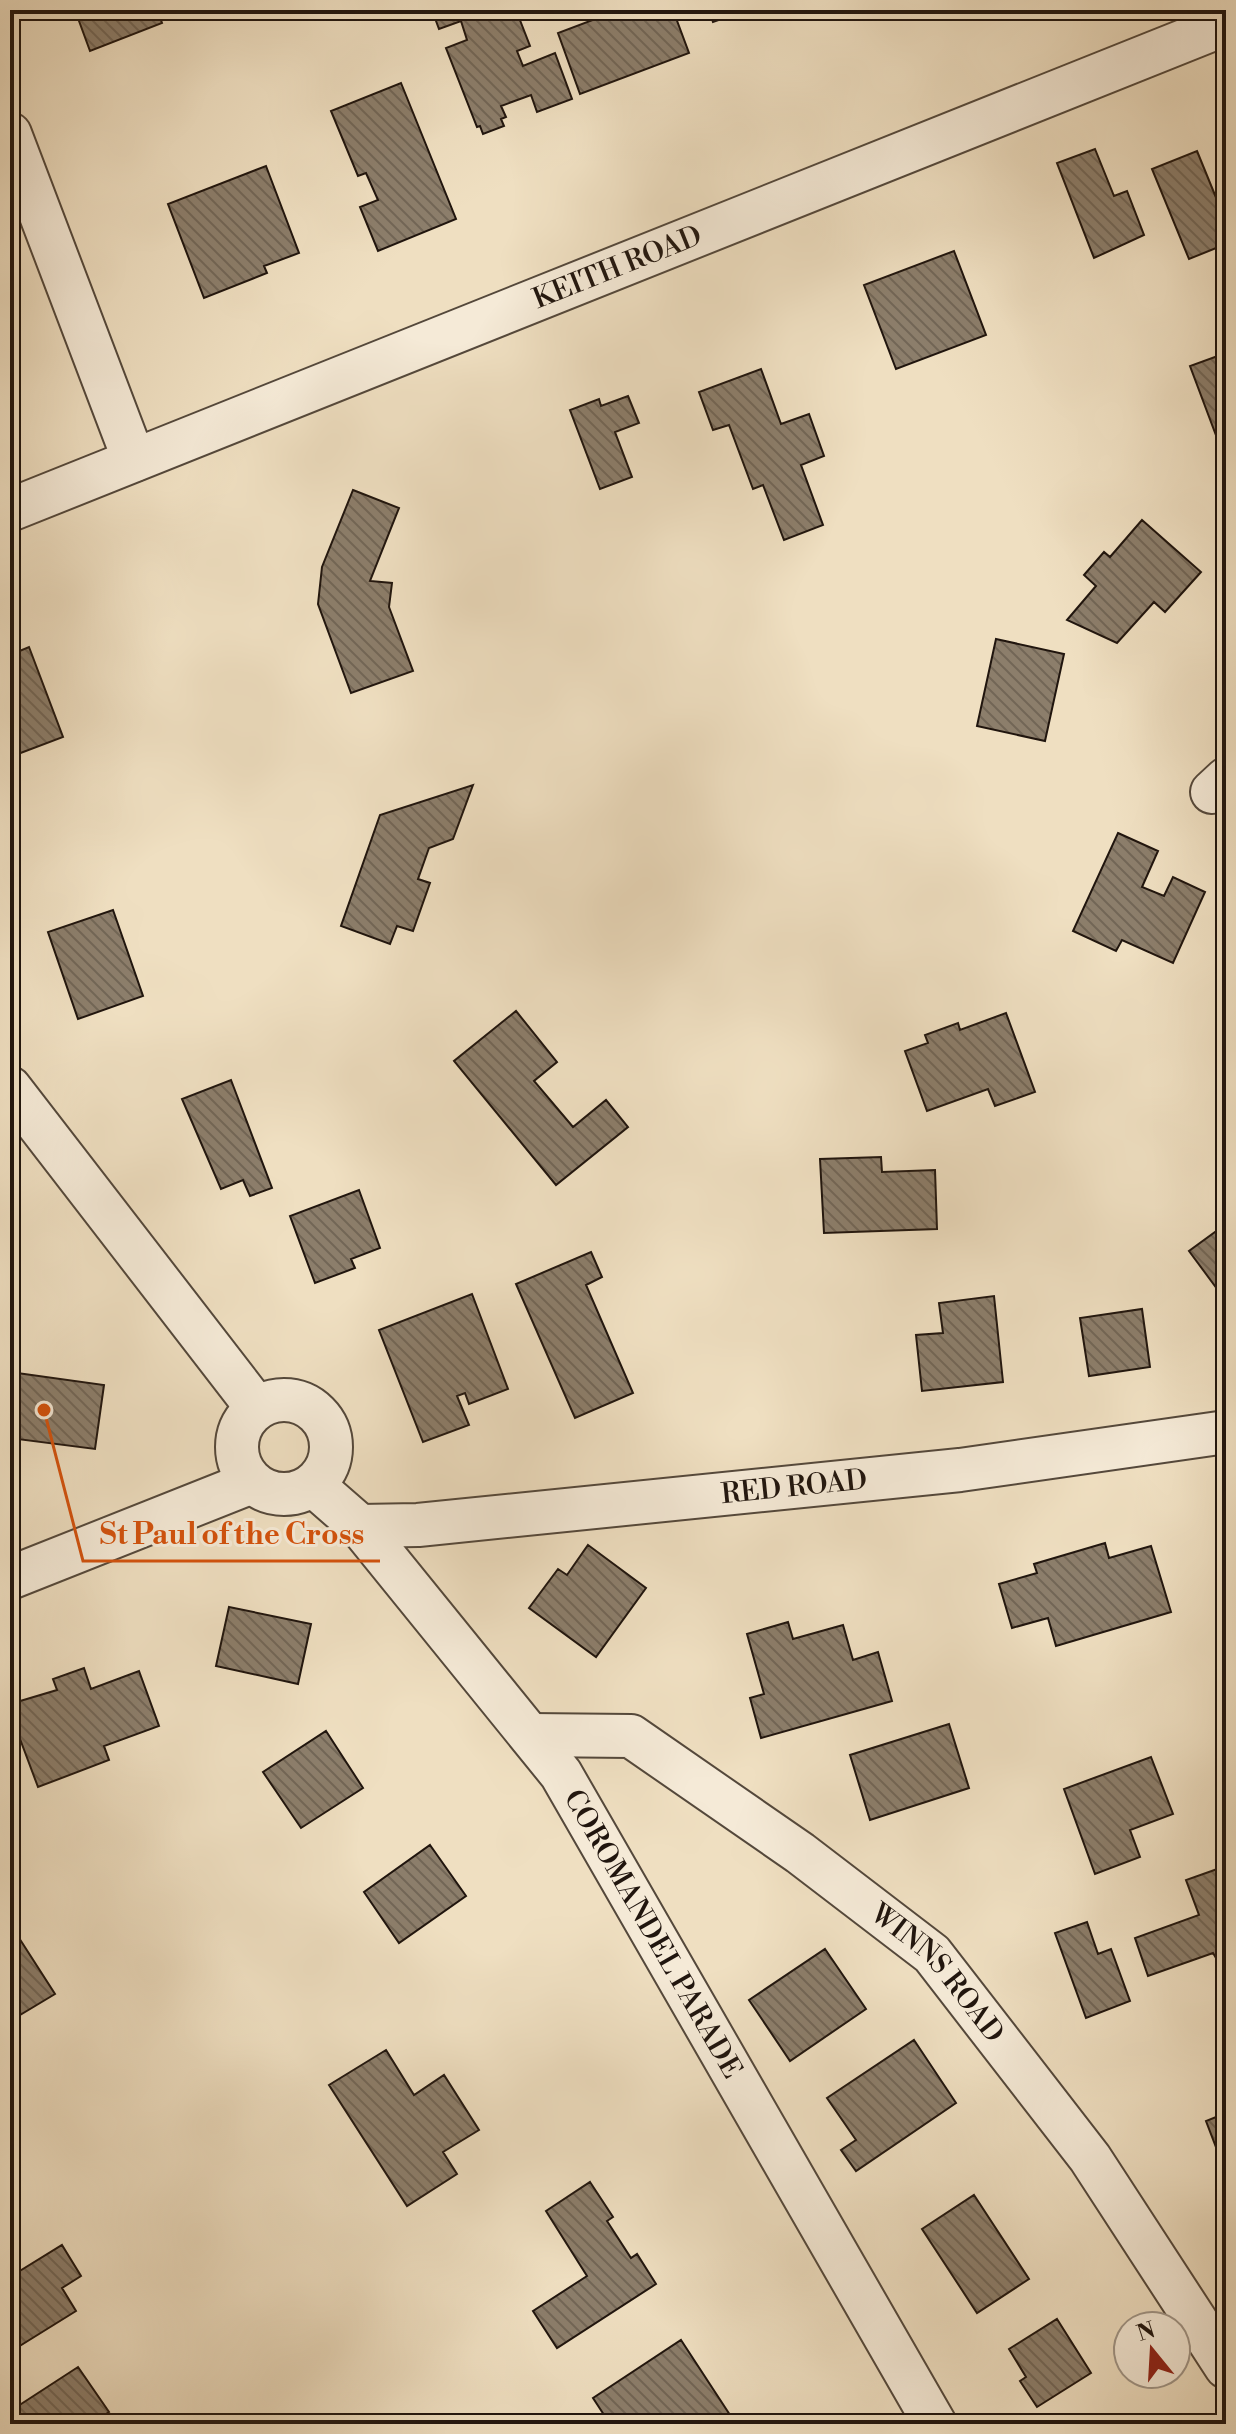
<svg xmlns="http://www.w3.org/2000/svg" width="1236" height="2434" font-family="'Libre Bodoni',serif">
<defs>
<pattern id="building-back-hatch" width="6" height="6" patternUnits="userSpaceOnUse" patternTransform="scale(2)"><rect width="6" height="6" fill="#8c7e6b"/><path d="M-1 5l2 2M0 0l6 6M5-1l2 2" fill="none" stroke="#726656"/></pattern>
</defs>
<rect width="100%" height="100%" fill="#efdfc1"/>
<filter id="stains"><feTurbulence type="fractalNoise" baseFrequency=".0025" numOctaves="4"/><feColorMatrix values="0 0 0 0 .2 0 0 0 0 .09 0 0 0 0 .02 0 0 0 .5 -.17"/></filter>
<radialGradient id="worn" r=".72"><stop offset=".6" stop-color="#630" stop-opacity="0"/><stop offset="1" stop-color="#630" stop-opacity=".3"/></radialGradient>
<path fill="url(#building-back-hatch)" stroke="#20150e" stroke-width="2" d="M 75,10 L 157,10 L 162,23 L 90,51 Z
M 432,10 L 516,10 L 530,46 L 517,51 L 523,66 L 555,53 L 572,99 L 537,112 L 531,95 L 501,106 L 506,117 L 501,119 L 504,126 L 483,134 L 480,126 L 477,127 L 446,48 L 467,40 L 461,21 L 439,29 Z
M 619,10 L 673,10 L 689,53 L 580,94 L 558,33 Z
M 709,10 L 747,10 L 713,22 Z
M 401,83 L 456,219 L 378,251 L 360,207 L 378,200 L 366,173 L 358,176 L 331,111 Z
M 1095,149 L 1114,196 L 1127,191 L 1144,235 L 1094,258 L 1057,163 Z
M 1197,151 L 1226,222 L 1226,244 L 1189,259 L 1152,169 Z
M 266,166 L 299,253 L 264,266 L 267,273 L 204,298 L 168,204 Z
M 954,251 L 986,335 L 896,369 L 864,285 Z
M 1226,353 L 1226,462 L 1190,366 Z
M 761,369 L 781,424 L 809,414 L 824,456 L 801,465 L 823,525 L 784,540 L 763,485 L 753,489 L 729,425 L 713,430 L 699,392 Z
M 628,396 L 639,423 L 615,432 L 632,477 L 600,489 L 570,410 L 599,399 L 601,406 Z
M 353,490 L 399,508 L 370,581 L 392,583 L 389,607 L 413,671 L 351,693 L 318,604 L 322,567 Z
M 1142,520 L 1201,572 L 1165,612 L 1154,602 L 1117,643 L 1067,620 L 1096,586 L 1084,575 L 1104,552 L 1110,557 Z
M 996,639 L 1064,654 L 1045,741 L 977,726 Z
M 29,647 L 63,737 L 10,757 L 10,655 Z
M 473,785 L 453,839 L 429,848 L 418,879 L 430,883 L 413,931 L 397,926 L 390,944 L 341,926 L 380,815 Z
M 1118,833 L 1158,851 L 1142,887 L 1164,896 L 1173,877 L 1205,892 L 1173,963 L 1122,940 L 1116,951 L 1073,931 Z
M 113,910 L 143,996 L 78,1019 L 48,932 Z
M 516,1011 L 557,1062 L 534,1081 L 573,1127 L 606,1100 L 628,1127 L 556,1185 L 454,1061 Z
M 1006,1013 L 1035,1092 L 995,1106 L 988,1089 L 927,1111 L 905,1051 L 928,1043 L 925,1035 L 958,1023 L 960,1030 Z
M 231,1080 L 272,1188 L 250,1196 L 243,1180 L 221,1189 L 182,1099 Z
M 881,1157 L 882,1172 L 935,1170 L 937,1229 L 824,1233 L 820,1159 Z
M 359,1190 L 380,1248 L 351,1259 L 355,1268 L 315,1283 L 290,1216 Z
M 1226,1224 L 1226,1301 L 1189,1251 Z
M 591,1252 L 602,1277 L 586,1285 L 633,1393 L 575,1418 L 516,1284 Z
M 472,1294 L 508,1389 L 469,1404 L 465,1393 L 457,1396 L 469,1425 L 423,1442 L 379,1330 Z
M 994,1296 L 1003,1382 L 922,1391 L 916,1335 L 943,1333 L 939,1303 Z
M 1142,1309 L 1150,1367 L 1089,1376 L 1080,1318 Z
M 10,1372 L 104,1385 L 95,1449 L 18,1439 L 16,1452 L 10,1451 Z
M 1105,1543 L 1109,1558 L 1151,1546 L 1171,1612 L 1056,1646 L 1048,1618 L 1012,1628 L 999,1584 L 1037,1573 L 1034,1564 Z
M 588,1545 L 646,1588 L 596,1657 L 529,1608 L 558,1569 L 567,1575 Z
M 229,1607 L 311,1624 L 298,1684 L 216,1666 Z
M 788,1622 L 793,1639 L 843,1625 L 853,1660 L 878,1652 L 892,1701 L 761,1738 L 750,1698 L 764,1694 L 747,1634 Z
M 84,1668 L 91,1689 L 139,1671 L 159,1726 L 104,1746 L 109,1760 L 38,1787 L 20,1739 L 10,1743 L 10,1704 L 57,1690 L 53,1679 Z
M 949,1724 L 969,1788 L 870,1820 L 850,1755 Z
M 326,1731 L 363,1788 L 301,1828 L 263,1772 Z
M 1151,1757 L 1173,1814 L 1130,1830 L 1140,1857 L 1095,1874 L 1064,1789 Z
M 430,1845 L 466,1896 L 399,1943 L 364,1892 Z
M 1223,1867 L 1226,1954 L 1216,1958 L 1213,1953 L 1148,1976 L 1135,1938 L 1199,1915 L 1186,1880 Z
M 1087,1922 L 1098,1954 L 1111,1949 L 1130,2001 L 1086,2018 L 1055,1933 Z
M 21,1941 L 55,1994 L 10,2021 L 10,1948 Z
M 825,1949 L 866,2009 L 790,2061 L 749,2000 Z
M 914,2040 L 956,2103 L 856,2171 L 841,2150 L 856,2140 L 827,2098 Z
M 386,2050 L 414,2095 L 444,2075 L 479,2130 L 443,2152 L 457,2174 L 407,2206 L 329,2085 Z
M 1226,2113 L 1226,2153 L 1219,2155 L 1206,2121 Z
M 590,2182 L 613,2217 L 607,2221 L 631,2258 L 637,2254 L 656,2284 L 557,2348 L 533,2311 L 587,2276 L 546,2211 Z
M 974,2195 L 1029,2279 L 977,2313 L 922,2229 Z
M 62,2245 L 81,2276 L 62,2288 L 76,2311 L 10,2352 L 10,2277 Z
M 1057,2319 L 1091,2373 L 1037,2407 L 1020,2381 L 1026,2377 L 1009,2349 Z
M 681,2340 L 730,2415 L 716,2424 L 610,2424 L 593,2398 Z
M 78,2367 L 109,2412 L 91,2424 L 11,2424 L 21,2417 L 15,2408 Z"/>
<g fill="none" stroke-linecap="round" stroke-linejoin="round">
<defs>
<g id="minor">
<path d="M 10,134 L 134,460"/>
<path id="s1" d="M 10,510 L 1226,24"/>
<path d="M 1212,792 L 1226,779"/>
<path d="M 10,1088 L 257,1408"/>
<circle cx="284" cy="1447" r="47"/>
<path id="s2" d="M 313,1485 L 360,1526 L 561,1774 L 935,2424"/>
<path id="s3" d="M 360,1526 L 418,1525 L 960,1470 L 1226,1432"/>
<path d="M 10,1578 L 252,1482"/>
<path id="s4" d="M 530,1735 L 631,1736 L 800,1853 L 932,1954 L 1090,2158 L 1226,2367"/>
</g>
</defs>
<use href="#minor" stroke="#54483b" stroke-width="46"/>
<use href="#minor" stroke="#f5ead7" stroke-width="42"/>
</g>
<g text-anchor="middle" dominant-baseline="central" stroke-width="6" stroke-linejoin="round" paint-order="stroke">
<g font-size="28" fill="#20150e" stroke="#f5ead7">
<text stroke="none"><textPath href="#s1" startOffset="654">KEITH ROAD</textPath></text>
<text stroke="none"><textPath href="#s3" startOffset="436">RED ROAD</textPath></text>
<text stroke="none"><textPath href="#s2" startOffset="566">COROMANDEL PARADE</textPath></text>
<text stroke="none"><textPath href="#s4" startOffset="490">WINNS ROAD</textPath></text>
</g>
</g>
<path fill="none" stroke="#d4520c" stroke-width="3" d="M44 1410L83 1561H380"/>
<circle fill="#d4520c" stroke="#f5ead7" stroke-width="3" cx="44" cy="1410" r="8"/>
<g font-size="30" text-anchor="middle" font-weight="bold" fill="#d4520c" stroke="#f5ead7" stroke-width="6" stroke-linejoin="round" paint-order="stroke">
<text x="232" y="1544">St Paul of the Cross</text>
</g>
<rect width="1236" height="2434" fill="none" stroke="#efdfc1" stroke-width="40"/>
<rect x="12" y="12" width="1212" height="2410" fill="none" stroke="#20150e" stroke-width="4"/>
<rect x="20" y="20" width="1196" height="2394" fill="none" stroke="#20150e" stroke-width="2"/>
<g transform="translate(1152 2350) rotate(342)"><circle r="38" fill="#f5ead7" stroke="#a09587" stroke-width="2"/>
<path d="M0-6L14 30L0 20L-14 30Z" fill="#8f2418"/>
<text y="-12" font-size="22" font-weight="bold" text-anchor="middle" fill="#20150e">N</text>
</g>
<rect width="100%" height="100%" filter="url(#stains)"/>
<rect width="100%" height="100%" fill="url(#worn)"/>
</svg>
